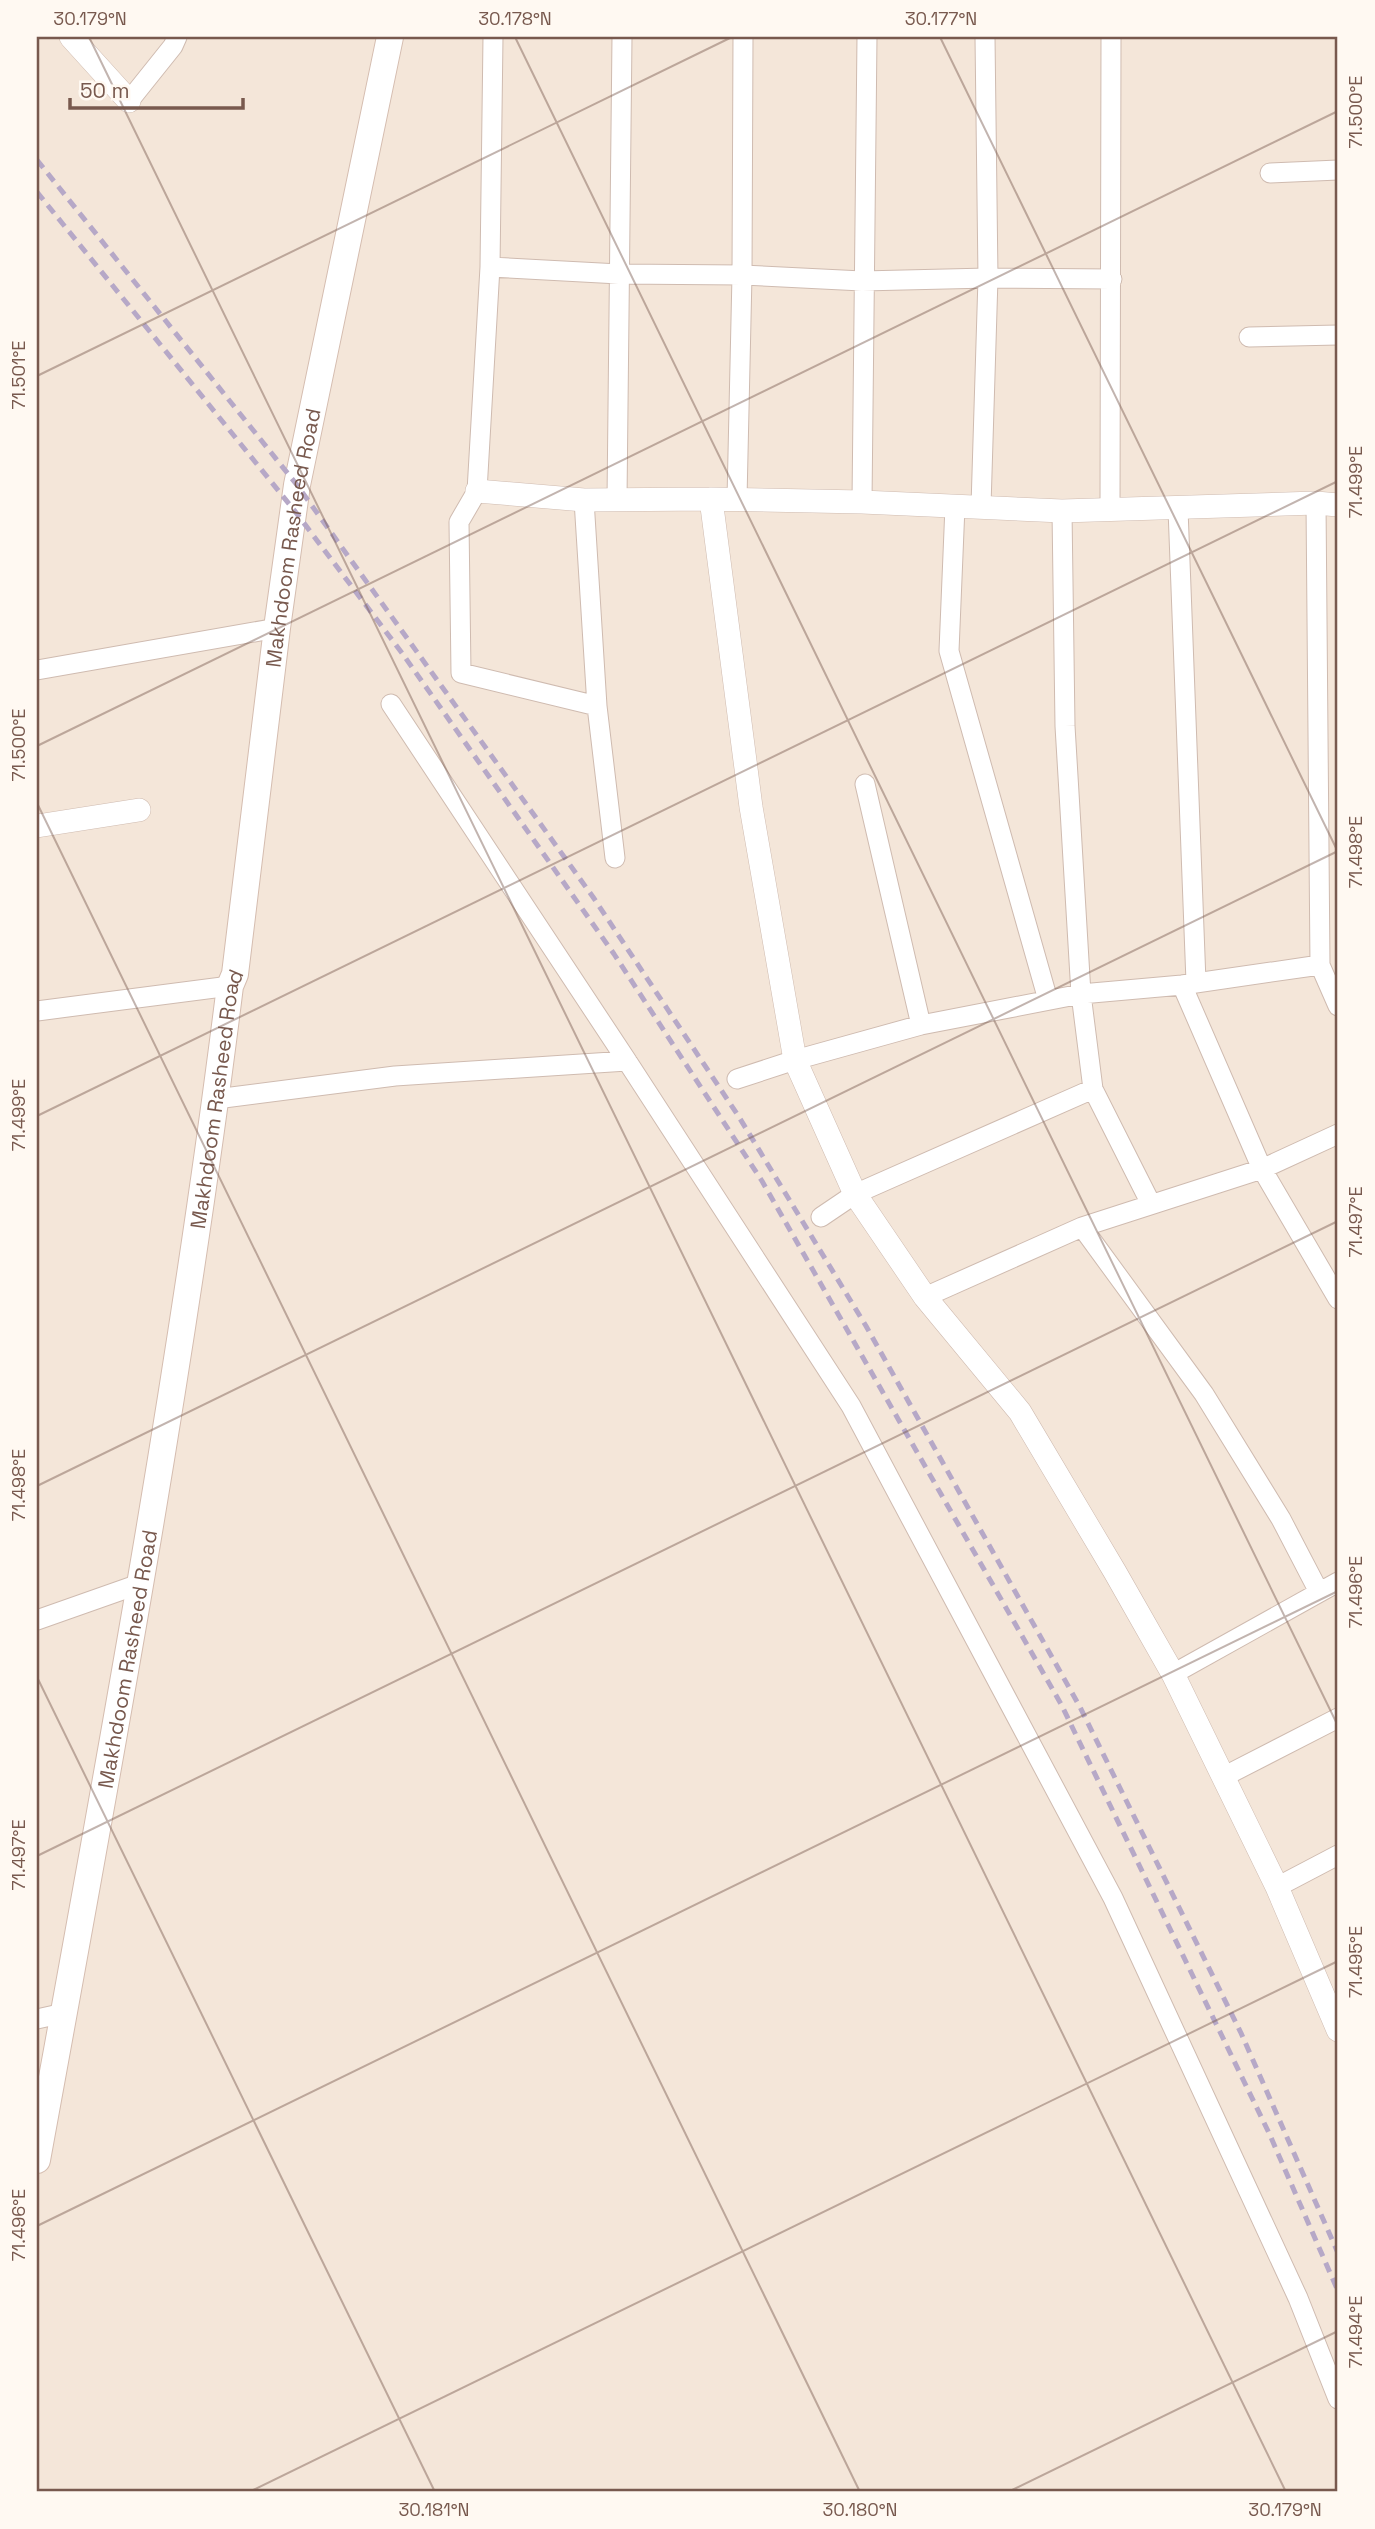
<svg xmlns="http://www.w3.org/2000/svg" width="1375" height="2529" font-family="'Space Grotesk',sans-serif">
<rect width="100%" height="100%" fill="#fcf4eb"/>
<path fill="#f4e6d9" d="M 37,37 L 1338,37 L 1338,2492 L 37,2492 Z"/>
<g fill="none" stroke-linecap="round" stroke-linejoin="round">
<defs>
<path id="minor" d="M 493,37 L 490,267 L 477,491 L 459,522 L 461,673 L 597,706
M 129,101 L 173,46 L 177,37
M 1270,173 L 1338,170
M 490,267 L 619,274 L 742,275 L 862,281 L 988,278 L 1112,279
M 1249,337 L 1338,335
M 737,499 L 742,275 L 743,37
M 584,500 L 597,706 L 615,858
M 617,500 L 622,37
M 862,502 L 867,37
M 1316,503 L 1320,965 L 1338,1006
M 955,506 L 949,651 L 1048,1000
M 981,506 L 988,278 L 985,37
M 1178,509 L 1196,982
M 1110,510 L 1111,37
M 1062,511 L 1065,726 L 1081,994 L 1093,1089 L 1151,1204
M 37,670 L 277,628
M 391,704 L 627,1061 L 851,1406 L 1113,1898 L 1298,2298 L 1338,2399
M 865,784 L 921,1025
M 1182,985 L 1262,1169 L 1338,1299
M 37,1011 L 230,986
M 737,1079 L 795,1060 L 921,1025 L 1081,994 L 1182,985 L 1320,965
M 216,1099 L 395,1076 L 627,1061
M 821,1217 L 855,1194 L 1093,1089
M 1082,1227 L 1204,1394 L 1281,1519 L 1319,1592
M 925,1297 L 1082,1227 L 1262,1169 L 1338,1134
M 37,1620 L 142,1583
M 1173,1674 L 1338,1582
M 1223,1777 L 1338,1718
M 1277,1887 L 1338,1855
M 37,2019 L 64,2013"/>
<path id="tertiary" d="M 71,37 L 129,101
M 477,491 L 584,500 L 711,499 L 862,502 L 1062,511 L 1316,503 L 1338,505
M 711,499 L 751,807 L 795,1060 L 855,1194 L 925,1297 L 1020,1412 L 1115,1572 L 1173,1674 L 1277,1887 L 1338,2030
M 37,826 L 139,810"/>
<g id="secondary">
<path id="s1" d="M 37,2160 C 108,1770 181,1380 230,986 L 235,974 L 277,628 L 297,485 L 390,37"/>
</g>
</defs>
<use href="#minor" stroke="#cfbbb0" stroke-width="21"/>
<use href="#tertiary" stroke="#cfbbb0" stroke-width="24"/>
<use href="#secondary" stroke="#d5bdb0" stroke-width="28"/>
<use href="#minor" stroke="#fff" stroke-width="19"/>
<use href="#tertiary" stroke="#fff" stroke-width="23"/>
<use href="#secondary" stroke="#fff" stroke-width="26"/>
<path stroke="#b6a8c7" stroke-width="5" stroke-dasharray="10 7" stroke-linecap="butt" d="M 37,160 L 297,485 L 593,897 L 739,1117 L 866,1326 L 1080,1707 L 1241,2033 L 1338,2253
M 37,192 L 294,510 L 402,653 L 614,954 L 762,1181 L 1061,1704 L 1269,2133 L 1338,2291"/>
</g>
<path fill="none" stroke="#78594e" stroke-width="2" stroke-opacity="0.45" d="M 89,37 L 1286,2492M 515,37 L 1338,1726M 940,37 L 1338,852M 37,376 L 732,37M 37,746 L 1338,111M 37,803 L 860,2492M 37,1116 L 1338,481M 37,1486 L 1338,851M 37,1677 L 435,2492M 37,1856 L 1338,1221M 37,2226 L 1338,1591M 249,2492 L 1338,1961M 1008,2492 L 1338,2331"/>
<g text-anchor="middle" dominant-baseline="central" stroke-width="6" stroke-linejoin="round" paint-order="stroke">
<g font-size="21" fill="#78594e" stroke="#fff9f2">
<text stroke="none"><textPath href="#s1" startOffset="1643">Makhdoom Rasheed Road</textPath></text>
<text stroke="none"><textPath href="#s1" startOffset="1076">Makhdoom Rasheed Road</textPath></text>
<text stroke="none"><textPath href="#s1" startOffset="509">Makhdoom Rasheed Road</textPath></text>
</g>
</g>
<rect width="1375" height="2529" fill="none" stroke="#fff9f2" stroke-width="77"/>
<path d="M70 98v10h173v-10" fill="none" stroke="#78594e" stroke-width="3.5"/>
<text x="80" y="98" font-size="21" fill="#78594e" stroke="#fff9f2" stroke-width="5" paint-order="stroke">50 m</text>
<rect x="38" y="38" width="1298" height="2452" fill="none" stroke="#78594e" stroke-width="2.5"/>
<g font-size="18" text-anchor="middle" fill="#78594e">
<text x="90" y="25">30.179°N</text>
<text x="515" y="25">30.178°N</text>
<text x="941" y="25">30.177°N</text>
<text transform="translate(1356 112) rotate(-90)" y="6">71.500°E</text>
<text transform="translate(19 375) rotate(-90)" y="6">71.501°E</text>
<text transform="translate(1356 482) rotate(-90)" y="6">71.499°E</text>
<text transform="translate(19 745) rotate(-90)" y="6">71.500°E</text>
<text transform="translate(1356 852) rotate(-90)" y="6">71.498°E</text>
<text transform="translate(19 1115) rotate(-90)" y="6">71.499°E</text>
<text transform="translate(1356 1222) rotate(-90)" y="6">71.497°E</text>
<text transform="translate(19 1485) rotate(-90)" y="6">71.498°E</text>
<text transform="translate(1356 1592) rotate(-90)" y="6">71.496°E</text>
<text transform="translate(19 1855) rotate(-90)" y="6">71.497°E</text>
<text transform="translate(1356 1962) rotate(-90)" y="6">71.495°E</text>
<text transform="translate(19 2225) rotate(-90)" y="6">71.496°E</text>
<text transform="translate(1356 2332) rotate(-90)" y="6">71.494°E</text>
<text x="434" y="2516">30.181°N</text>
<text x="860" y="2516">30.180°N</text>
<text x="1285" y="2516">30.179°N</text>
</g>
</svg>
